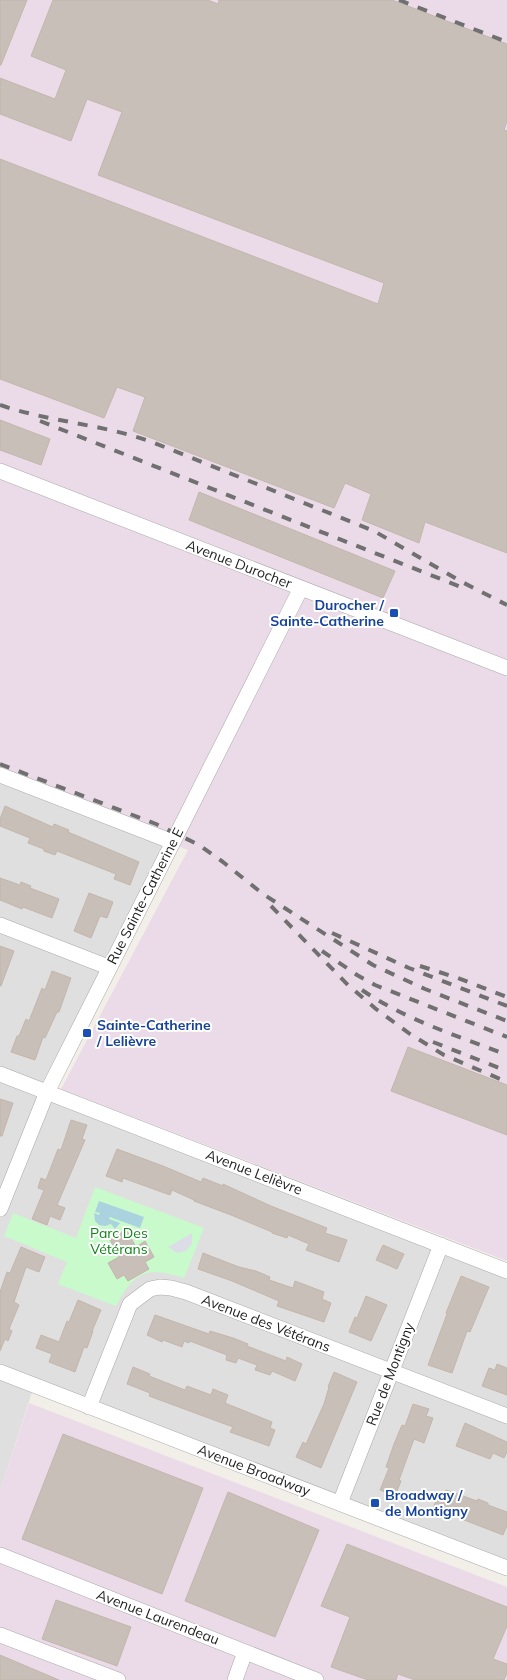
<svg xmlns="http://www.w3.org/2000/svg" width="507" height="1680" font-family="Mulish,sans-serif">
<rect width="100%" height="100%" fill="#f2efe9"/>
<path fill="#e0dfdf" d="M 0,775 L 173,842 L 47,1092 L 507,1270 L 507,1568 L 34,1386 L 0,1491 Z"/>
<path fill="#ebdbe8" d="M 0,0 L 507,0 L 507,1261 L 61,1089 L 188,850 L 0,778 Z
M 29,1403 L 507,1587 L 507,1680 L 0,1680 L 0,1491 Z"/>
<path fill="#c8facc" d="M 95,1187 L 204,1228 L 184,1278 C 147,1266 134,1271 116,1306 L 58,1284 L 67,1262 L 4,1236 L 13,1213 L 76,1238 Z"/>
<path fill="#dddde8" d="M 192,1233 L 192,1244 L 186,1251 L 177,1253 L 168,1247 Z"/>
<path fill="#aad3df" d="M 99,1201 L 144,1217 L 140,1228 L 110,1217 L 109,1219 L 120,1223 L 115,1229 L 111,1224 L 105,1226 L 99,1225 L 95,1221 L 94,1213 L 99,1215 L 100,1213 L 95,1212 Z"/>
<path fill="#c7bfb8" stroke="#c4b6ab" d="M 0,0 L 27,0 L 1,65 L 0,65 Z
M 53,0 L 208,0 L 218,4 L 219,0 L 392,0 L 507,44 L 507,121 L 504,130 L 507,131 L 507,553 L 425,522 L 419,543 L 362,520 L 371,494 L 345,483 L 334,508 L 133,431 L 145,397 L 117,387 L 104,418 L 0,379 L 0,159 L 378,304 L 384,283 L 98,175 L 122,112 L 87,99 L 71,141 L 0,114 L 0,78 L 55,99 L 66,70 L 31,56 Z
M 0,420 L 50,439 L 41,465 L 0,450 Z
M 199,492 L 395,571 L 383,598 L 189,520 Z
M 5,806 L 53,827 L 54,824 L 69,830 L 68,832 L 139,862 L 130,885 L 114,879 L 116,874 L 57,851 L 55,855 L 44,851 L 44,849 L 28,843 L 30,838 L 0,826 L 0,819 Z
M 0,878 L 20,885 L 21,882 L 31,886 L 30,888 L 59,899 L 52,918 L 23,907 L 22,909 L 0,900 Z
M 89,893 L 113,902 L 107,918 L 100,916 L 91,938 L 74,931 Z
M 0,946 L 14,951 L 1,986 L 0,986 Z
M 52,971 L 71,978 L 59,1012 L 57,1012 L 45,1038 L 43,1037 L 35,1060 L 11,1052 L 17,1036 L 19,1036 L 26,1019 L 29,1021 L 42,988 L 45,990 Z
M 408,1047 L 507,1085 L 507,1135 L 391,1091 Z
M 0,1099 L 13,1103 L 2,1136 L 0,1136 Z
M 71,1120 L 87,1125 L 82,1139 L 85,1140 L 57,1205 L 65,1208 L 60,1220 L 50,1216 L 47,1225 L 32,1219 L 44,1190 L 38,1188 L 41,1178 L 46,1180 L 58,1149 L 61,1150 Z
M 117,1149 L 163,1166 L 201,1182 L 203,1178 L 223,1186 L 223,1184 L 271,1206 L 327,1228 L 325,1233 L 347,1240 L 339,1262 L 306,1250 L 309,1244 L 288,1235 L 287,1238 L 272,1233 L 272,1232 L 231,1215 L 194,1201 L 194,1200 L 172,1190 L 170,1195 L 123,1178 L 122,1182 L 106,1176 Z
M 127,1231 L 136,1247 L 145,1241 L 154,1257 L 145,1262 L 149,1269 L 128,1281 L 124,1275 L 117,1279 L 108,1263 L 119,1257 L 110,1240 L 117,1233 Z
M 383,1245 L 404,1254 L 397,1269 L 376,1260 Z
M 21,1247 L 45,1257 L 39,1272 L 26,1267 L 14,1302 L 19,1305 L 9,1329 L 12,1331 L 8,1341 L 5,1339 L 0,1351 L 0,1292 L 7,1272 L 10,1273 Z
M 203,1253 L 239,1267 L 256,1271 L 270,1277 L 269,1280 L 293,1288 L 295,1281 L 324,1292 L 322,1299 L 331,1303 L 324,1322 L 277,1306 L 279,1301 L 232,1281 L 198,1269 Z
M 461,1276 L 489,1287 L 470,1332 L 467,1331 L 452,1373 L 428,1365 L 447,1314 L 446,1313 Z
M 366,1296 L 387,1305 L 371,1341 L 349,1332 L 355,1317 L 357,1318 Z
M 78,1300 L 101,1310 L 92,1331 L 93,1331 L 87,1348 L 84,1347 L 75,1372 L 49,1362 L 52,1354 L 36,1348 L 41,1335 L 59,1342 L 67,1321 L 69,1322 Z
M 155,1315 L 209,1334 L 210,1331 L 233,1338 L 248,1344 L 247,1346 L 286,1361 L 287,1357 L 302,1364 L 295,1381 L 272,1371 L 270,1375 L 255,1370 L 257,1365 L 238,1358 L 236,1363 L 226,1360 L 227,1355 L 190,1341 L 189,1343 L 184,1341 L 182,1347 L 163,1340 L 162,1342 L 147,1335 Z
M 497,1364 L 507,1368 L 507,1395 L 482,1386 L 489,1368 L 495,1370 Z
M 133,1367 L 150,1374 L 149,1376 L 185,1390 L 187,1386 L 211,1395 L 213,1389 L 228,1395 L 225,1403 L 272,1422 L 270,1428 L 275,1430 L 269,1446 L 230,1432 L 233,1427 L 149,1396 L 150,1393 L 127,1384 Z
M 334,1372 L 357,1382 L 321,1468 L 296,1457 L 303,1442 L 306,1444 L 324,1404 L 329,1387 L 328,1387 Z
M 413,1404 L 429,1409 L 426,1416 L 433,1418 L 424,1443 L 414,1439 L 399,1480 L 401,1481 L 395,1496 L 380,1490 L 389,1468 L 386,1467 L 394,1444 L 402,1425 L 405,1426 Z
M 465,1423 L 507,1442 L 507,1452 L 504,1458 L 493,1453 L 490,1459 L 456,1446 Z
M 63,1434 L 203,1488 L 162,1594 L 22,1539 Z
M 446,1490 L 477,1501 L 478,1499 L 488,1503 L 488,1505 L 507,1512 L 507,1525 L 503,1535 L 433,1508 L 439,1494 L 444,1495 Z
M 228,1492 L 319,1530 L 275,1637 L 185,1601 Z
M 347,1544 L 507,1607 L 507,1626 L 493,1659 L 507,1664 L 507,1673 L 504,1680 L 415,1680 L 398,1674 L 396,1680 L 368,1680 L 331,1667 L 350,1617 L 321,1606 Z
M 56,1600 L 131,1627 L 117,1666 L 42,1639 Z
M 0,1655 L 59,1680 L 0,1680 Z"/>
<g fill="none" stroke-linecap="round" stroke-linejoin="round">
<defs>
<path id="minor" d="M 0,471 L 507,668
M 0,775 L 173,842
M 0,925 L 108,967
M 0,1074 L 507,1271
M 0,1209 L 47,1092 L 301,588
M 0,1372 L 507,1568
M 89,1407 L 130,1304 L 150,1289 L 160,1287 L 171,1288 L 186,1292 L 507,1416
M 340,1503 L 441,1245
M 0,1555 L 316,1680
M 0,1635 L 118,1680
M 235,1680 L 245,1652"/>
</defs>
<use href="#minor" stroke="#a9a9a9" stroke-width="16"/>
<use href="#minor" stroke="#fff" stroke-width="15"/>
<path stroke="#707070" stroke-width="4" stroke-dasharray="10 10" stroke-linecap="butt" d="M 399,0 L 507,42
M 0,405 C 50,422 102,424 152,442 L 374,531 L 462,582 L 507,605
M 40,421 L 461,587
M 0,764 L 156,824 L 199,845 L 223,862 L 263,894 L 373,965 L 425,989 L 507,1021
M 271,906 L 348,985 L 376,1009 L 410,1034 L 444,1055 L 507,1082
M 332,933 L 409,968 L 507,1006
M 322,951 L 357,975 L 375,985 L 507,1037
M 420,966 L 458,978 L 507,997
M 362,990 C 406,1020 458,1036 507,1055
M 433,1042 L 507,1071"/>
</g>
<g fill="#1a4fb4" stroke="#fff" stroke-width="2">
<rect x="389" y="608" width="10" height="10" rx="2.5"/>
<rect x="82" y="1028" width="10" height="10" rx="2.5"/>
<rect x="370" y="1498" width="10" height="10" rx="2.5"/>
</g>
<g text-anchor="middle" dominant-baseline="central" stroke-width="4" stroke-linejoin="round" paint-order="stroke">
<g font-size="14" fill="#222" stroke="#fff">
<text transform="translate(239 564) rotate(21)">Avenue Durocher</text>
<text transform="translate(145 896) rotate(-63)">Rue Sainte-Catherine E</text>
<text transform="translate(254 1172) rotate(21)">Avenue Lelièvre</text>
<text transform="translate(266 1323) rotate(21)">Avenue des Vétérans</text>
<text transform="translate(390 1374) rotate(-69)">Rue de Montigny</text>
<text transform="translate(254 1470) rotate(21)">Avenue Broadway</text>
<text transform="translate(158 1617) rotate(21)">Avenue Laurendeau</text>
</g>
<g font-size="14" font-weight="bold" fill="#164399" stroke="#fff" text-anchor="start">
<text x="384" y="605" text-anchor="end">Durocher /<tspan x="384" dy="16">Sainte-Catherine</tspan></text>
<text x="97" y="1025">Sainte-Catherine<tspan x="97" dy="16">/ Lelièvre</tspan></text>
<text x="385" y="1495">Broadway /<tspan x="385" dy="16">de Montigny</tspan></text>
</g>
<g font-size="14" fill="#0c8416" stroke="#fff">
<text x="119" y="1233">Parc Des<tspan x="119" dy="16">Vétérans</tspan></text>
</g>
</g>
</svg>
